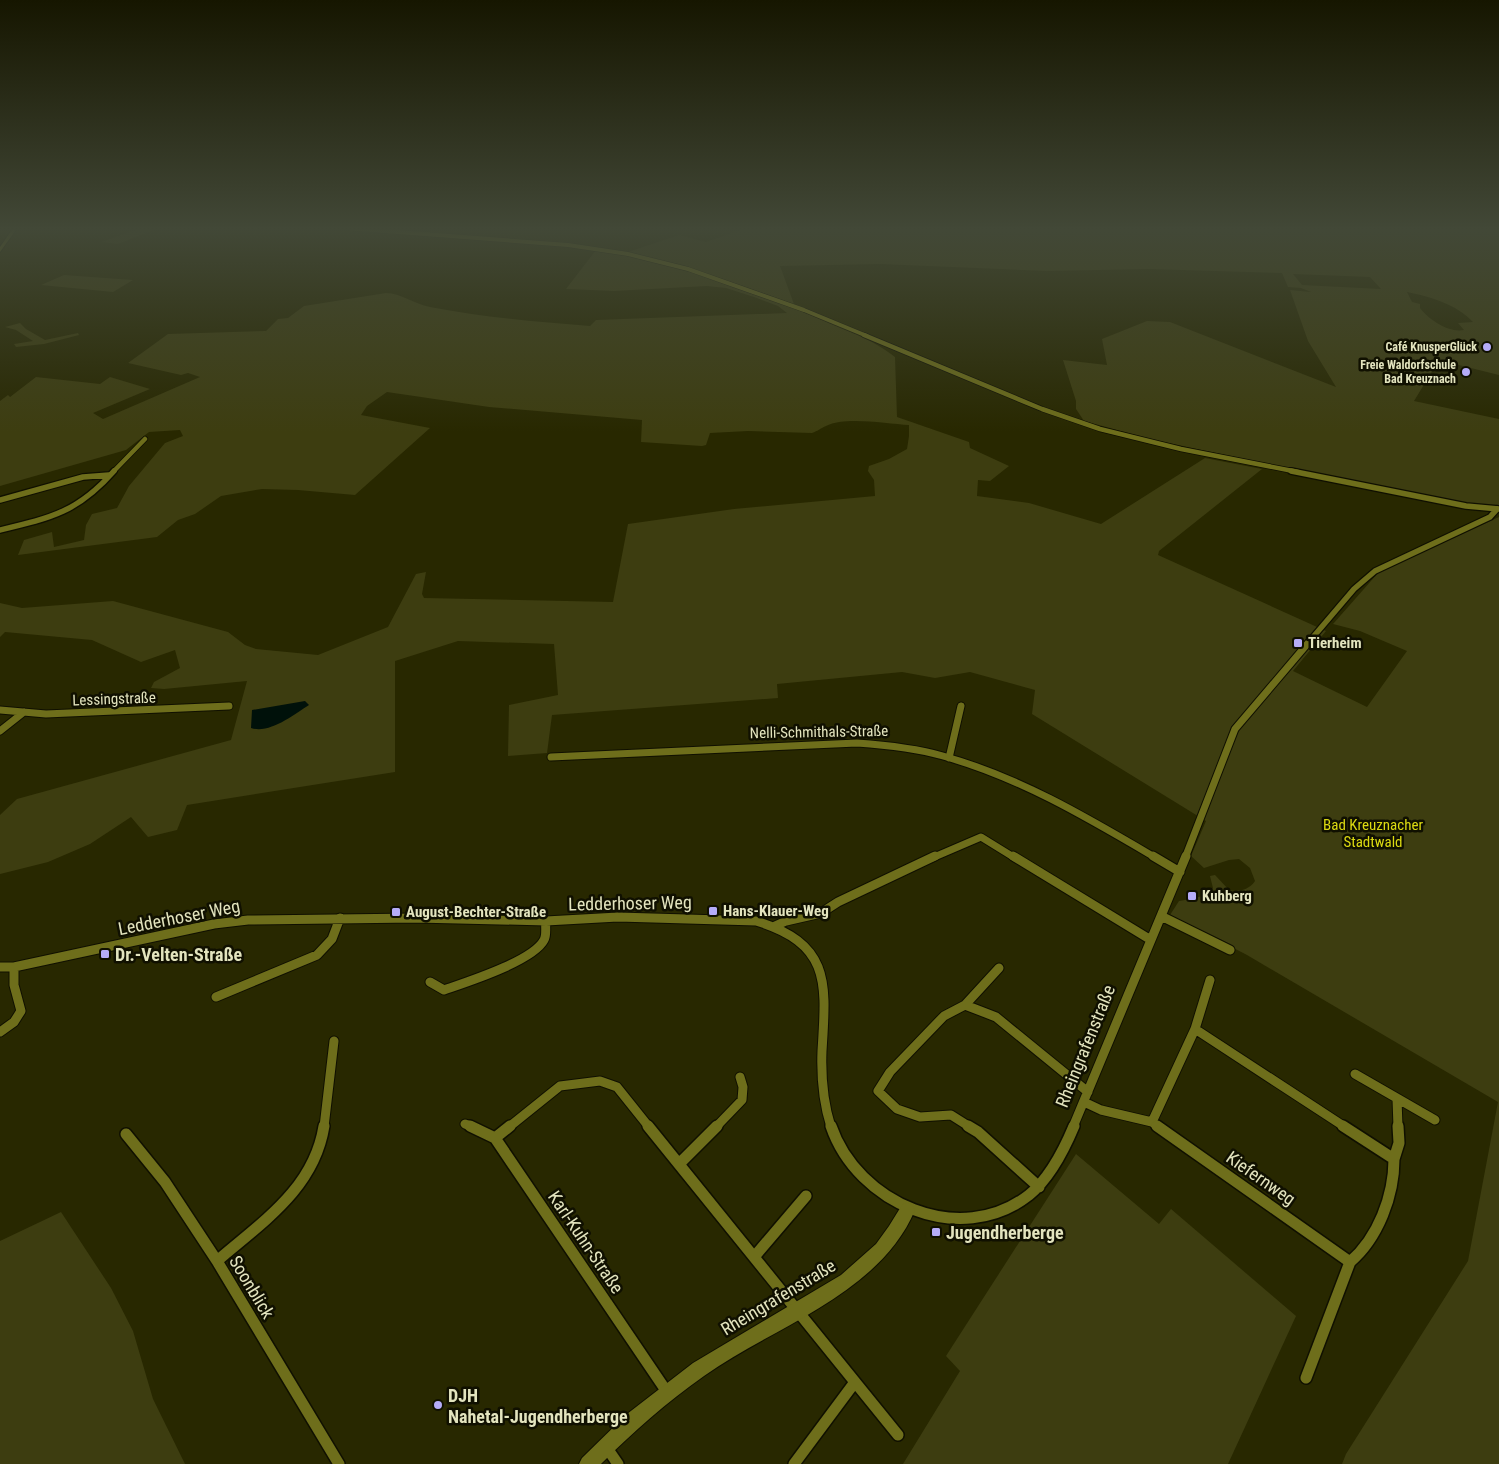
<svg xmlns="http://www.w3.org/2000/svg" width="1499" height="1464" font-family="'Roboto Condensed',sans-serif">
<rect width="100%" height="100%" fill="#282800"/>
<path fill="#3d3d10" fill-rule="evenodd" d="M 144,227 L 161,227 L 118,244 L 101,242 Z
M 749,227 L 1499,227 L 1499,375 L 1439,360 L 1414,401 L 1499,419 L 1499,507 L 1485,506 L 1407,492 L 1278,466 L 1154,440 L 1084,421 L 1076,409 L 1076,401 L 1063,360 L 1107,365 L 1102,339 L 1147,321 L 1170,322 L 1336,387 L 1308,341 L 1290,290 L 1311,292 L 1301,288 L 1288,287 L 1282,273 L 1149,269 L 1047,271 L 880,264 L 780,266 L 794,304 L 691,268 L 628,252 L 679,235 L 706,242 ZM 1293,274 L 1370,277 L 1381,289 L 1302,285 ZM 1407,292 C 1431,297 1456,304 1473,322 L 1458,323 L 1464,330 C 1449,333 1429,320 1420,308 L 1420,304 L 1412,302 Z
M 596,250 C 673,263 752,290 824,321 C 851,333 872,339 895,357 L 897,417 L 969,442 L 970,448 L 1009,466 L 990,481 L 978,480 L 977,496 L 1029,503 L 1101,524 L 1205,458 L 1262,469 L 1159,551 L 1158,555 L 1326,631 L 1293,671 L 1367,707 L 1407,651 L 1360,631 L 1333,624 L 1378,573 L 1499,517 L 1499,1464 L 1342,1464 L 1346,1454 L 1468,1261 L 1498,1102 L 1247,955 L 1170,915 L 1179,901 C 1191,899 1204,898 1213,888 L 1210,876 L 1215,875 L 1229,890 C 1239,892 1249,890 1255,881 L 1250,868 L 1239,859 L 1229,860 L 1204,868 L 1191,856 L 1206,821 L 1032,714 L 1035,690 L 970,672 L 935,678 L 902,672 L 777,684 L 778,698 L 552,715 L 547,753 L 508,756 L 509,705 L 558,695 L 554,644 L 458,641 L 395,661 L 395,772 L 187,805 L 177,830 L 148,837 L 131,817 L 90,844 L 48,862 L 0,874 L 0,815 L 17,799 L 231,740 L 247,681 L 164,689 L 151,688 L 154,682 L 180,668 L 175,650 L 141,662 L 92,640 L 5,632 L 0,637 L 0,603 L 22,608 L 113,601 L 228,632 L 245,645 L 256,649 L 318,655 L 388,627 L 416,574 L 426,572 L 422,594 L 424,598 L 613,602 L 628,524 L 734,509 L 875,496 L 874,480 L 868,471 L 869,466 L 889,459 L 907,449 L 909,436 L 909,425 C 887,424 846,416 826,426 C 821,428 818,431 812,433 L 748,431 L 710,433 L 706,445 L 702,446 L 641,442 L 642,420 L 489,407 L 387,392 L 367,406 L 361,415 L 430,428 L 355,495 L 298,490 L 262,489 L 221,496 L 195,514 L 178,520 L 157,537 L 18,555 L 24,540 L 52,532 L 54,547 L 84,540 L 86,525 L 92,514 L 117,508 L 129,486 L 165,443 L 183,436 L 180,430 L 149,432 L 126,450 L 0,486 L 0,401 L 8,395 L 10,397 L 36,377 L 100,384 L 110,377 L 150,389 L 93,413 L 103,419 L 200,377 L 188,373 L 181,375 L 128,363 L 168,334 L 266,331 L 278,319 L 288,318 L 304,306 L 386,293 C 401,293 414,304 430,307 C 483,317 536,322 590,326 L 596,320 L 787,313 L 778,306 L 754,297 L 726,288 L 707,286 L 614,291 L 566,289 Z
M 64,275 L 133,280 L 113,292 L 41,285 Z
M 20,323 L 26,329 L 45,340 L 78,333 L 79,335 L 44,344 L 16,347 L 14,344 L 33,341 L 16,330 L 5,327 Z
M 1076,1154 L 1159,1224 L 1171,1209 L 1296,1316 L 1228,1464 L 903,1464 L 960,1371 L 946,1356 Z
M 61,1212 L 111,1288 L 133,1331 L 153,1399 L 185,1464 L 0,1464 L 0,1241 Z"/>
<path fill="#00110a" d="M 305,701 L 309,705 C 293,715 270,734 251,728 L 252,710 Z"/>
<g fill="none" stroke-linecap="round" stroke-linejoin="round">
<defs>
<path id="street-far5" d="M 332,227 L 568,245 L 628,254 L 688,269 L 804,310 L 867,336"/>
<path id="street-far4" d="M 864,335 L 1042,409 L 1100,429 L 1181,449 L 1298,472
M 113,472 L 145,439"/>
<path id="street-far3" d="M 1291,471 L 1466,506 L 1499,509
M 0,500 L 83,477 L 109,475
M 0,530 C 51,518 78,512 114,471
M 1308,643 L 1354,589 L 1375,571 L 1490,517 L 1497,509"/>
<path id="street-far2" d="M 0,710 L 46,714 L 229,706
M 0,731 L 24,712
M 551,757 L 857,743 C 886,745 915,748 943,756 C 1019,777 1088,818 1156,858
M 949,758 L 961,706
M 932,858 L 981,837 L 1015,858
M 1185,858 L 1235,729 L 1309,642"/>
<path id="street-far1" d="M 1013,856 L 1151,940
M 1153,856 L 1180,872
M 1161,916 L 1230,950
M 775,926 L 786,921 L 821,913 L 838,902 L 935,856
M 0,967 L 14,967 L 214,924 L 248,920 L 416,918 L 546,921 L 618,917 L 756,921 C 832,944 826,984 822,1051 C 821,1077 823,1102 831,1127
M 430,982 L 444,990 C 467,982 533,961 544,940 C 547,935 545,927 546,921
M 216,997 L 317,955 L 332,939 L 340,918
M 965,1005 L 999,968
M 1195,1029 L 1210,980
M 0,1032 L 14,1022 L 21,1011 L 14,985 L 14,967
M 1355,1074 L 1435,1120
M 1397,1099 L 1398,1127
M 1084,1102 L 1101,1110 L 1152,1122
M 465,1124 L 473,1127
M 324,1127 L 334,1041
M 509,1127 L 560,1086 L 600,1081 L 617,1087 L 649,1127
M 716,1127 L 742,1100 L 743,1087 L 740,1077
M 970,1127 L 951,1115 L 920,1117 L 897,1109 L 878,1091 L 890,1072 L 944,1016 L 965,1005 L 996,1017 L 1088,1092
M 1073,1127 L 1186,856
M 1159,1127 L 1152,1122 L 1195,1029 L 1345,1127"/>
<path id="street" d="M 470,1126 L 495,1138 L 667,1392
M 648,1126 L 855,1382 L 794,1464
M 831,1126 C 857,1203 960,1249 1029,1195 C 1050,1178 1064,1150 1074,1126
M 968,1126 L 978,1132 L 1039,1187
M 1157,1126 L 1350,1262
M 1343,1126 L 1394,1159 C 1394,1196 1378,1238 1350,1262
M 126,1134 L 165,1182 L 217,1261 L 339,1464
M 495,1138 L 510,1126
M 1394,1159 L 1399,1143 L 1398,1126
M 679,1164 L 717,1126
M 754,1257 L 806,1196
M 217,1261 C 262,1222 314,1189 324,1126
M 1306,1378 L 1350,1262
M 855,1382 L 898,1435
M 607,1448 L 618,1464"/>
<path id="secondary" d="M 14,227 L 18,227 L 0,252 L 0,247 Z
M 907,1202 L 912,1205 L 915,1210 C 879,1295 774,1326 704,1376 C 667,1402 633,1432 601,1464 L 579,1464 L 582,1458 L 627,1414 L 693,1363 L 841,1275 L 876,1244 L 889,1226 L 902,1205 Z"/>
</defs>
<use href="#street-far5" stroke="#101000" stroke-width="5"/>
<use href="#street-far4" stroke="#101000" stroke-width="6"/>
<use href="#street-far3" stroke="#101000" stroke-width="8"/>
<use href="#street-far2" stroke="#101000" stroke-width="9"/>
<use href="#street-far1" stroke="#101000" stroke-width="11"/>
<use href="#street" stroke="#101000" stroke-width="14"/>
<use href="#secondary" stroke="#101000" stroke-width="2"/>
<use href="#street-far5" stroke="#6e6e1b" stroke-width="4"/>
<use href="#street-far4" stroke="#6e6e1b" stroke-width="4.5"/>
<use href="#street-far3" stroke="#6e6e1b" stroke-width="5.5"/>
<use href="#street-far2" stroke="#6e6e1b" stroke-width="7"/>
<use href="#street-far1" stroke="#6e6e1b" stroke-width="9"/>
<use href="#street" stroke="#6e6e1b" stroke-width="11"/>
<use href="#secondary" fill="#6e6e1b" fill-rule="evenodd"/>
</g>
<linearGradient id="sky" x2="0" y2="1"><stop stop-color="#161600"/><stop offset="0.53" stop-color="#424837"/><stop offset="1" stop-color="#424837" stop-opacity="0"/></linearGradient>
<rect width="1499" height="432" fill="url(#sky)"/>
<g fill="#b5acf8" stroke="#101000" stroke-width="2">
<circle cx="1487" cy="347" r="5"/>
<circle cx="1466" cy="372" r="5"/>
<rect x="1293" y="638" width="10" height="10" rx="2.5"/>
<rect x="1187" y="891" width="10" height="10" rx="2.5"/>
<rect x="708" y="906" width="10" height="10" rx="2.5"/>
<rect x="391" y="907" width="10" height="10" rx="2.5"/>
<rect x="100" y="949" width="10" height="10" rx="2.5"/>
<rect x="931" y="1227" width="10" height="10" rx="2.5"/>
<circle cx="438" cy="1405" r="5"/>
</g>
<g text-anchor="middle" dominant-baseline="central" stroke-width="5" stroke-linejoin="round" paint-order="stroke">
<g font-size="12" font-weight="bold" fill="#e3e4be" stroke="#101000" text-anchor="end">
<text x="1477" y="347">Café KnusperGlück</text>
<text x="1456" y="365">Freie Waldorfschule<tspan x="1456" dy="14">Bad Kreuznach</tspan></text>
</g>
<g font-size="15" font-weight="bold" fill="#e3e4be" stroke="#101000" text-anchor="start">
<text x="1308" y="643">Tierheim</text>
<text x="1202" y="896">Kuhberg</text>
<text x="723" y="911">Hans-Klauer-Weg</text>
<text x="406" y="912">August-Bechter-Straße</text>
</g>
<g font-size="15" fill="#e3e4be" stroke="#101000">
<text transform="translate(114 699) rotate(-2)">Lessingstraße</text>
<text transform="translate(819 732) rotate(-1)">Nelli-Schmithals-Straße</text>
</g>
<g font-size="15" fill="#dcda11" stroke="#101000">
<text x="1373" y="825">Bad Kreuznacher<tspan x="1373" dy="17">Stadtwald</tspan></text>
</g>
<g font-size="18" fill="#e3e4be" stroke="#101000">
<text transform="translate(630 903) rotate(-1)">Ledderhoser Weg</text>
<text transform="translate(179 917) rotate(-11)">Ledderhoser Weg</text>
<text transform="translate(1085 1046) rotate(-68)">Rheingrafenstraße</text>
<text transform="translate(1261 1178) rotate(35)">Kiefernweg</text>
<text transform="translate(586 1242) rotate(56)">Karl-Kuhn-Straße</text>
<text transform="translate(252 1287) rotate(59)">Soonblick</text>
<text transform="translate(778 1297) rotate(-31)">Rheingrafenstraße</text>
</g>
<g font-size="18" font-weight="bold" fill="#e3e4be" stroke="#101000" text-anchor="start">
<text x="115" y="954">Dr.-Velten-Straße</text>
<text x="946" y="1232">Jugendherberge</text>
<text x="448" y="1395">DJH<tspan x="448" dy="21">Nahetal-Jugendherberge</tspan></text>
</g>
</g>
</svg>
